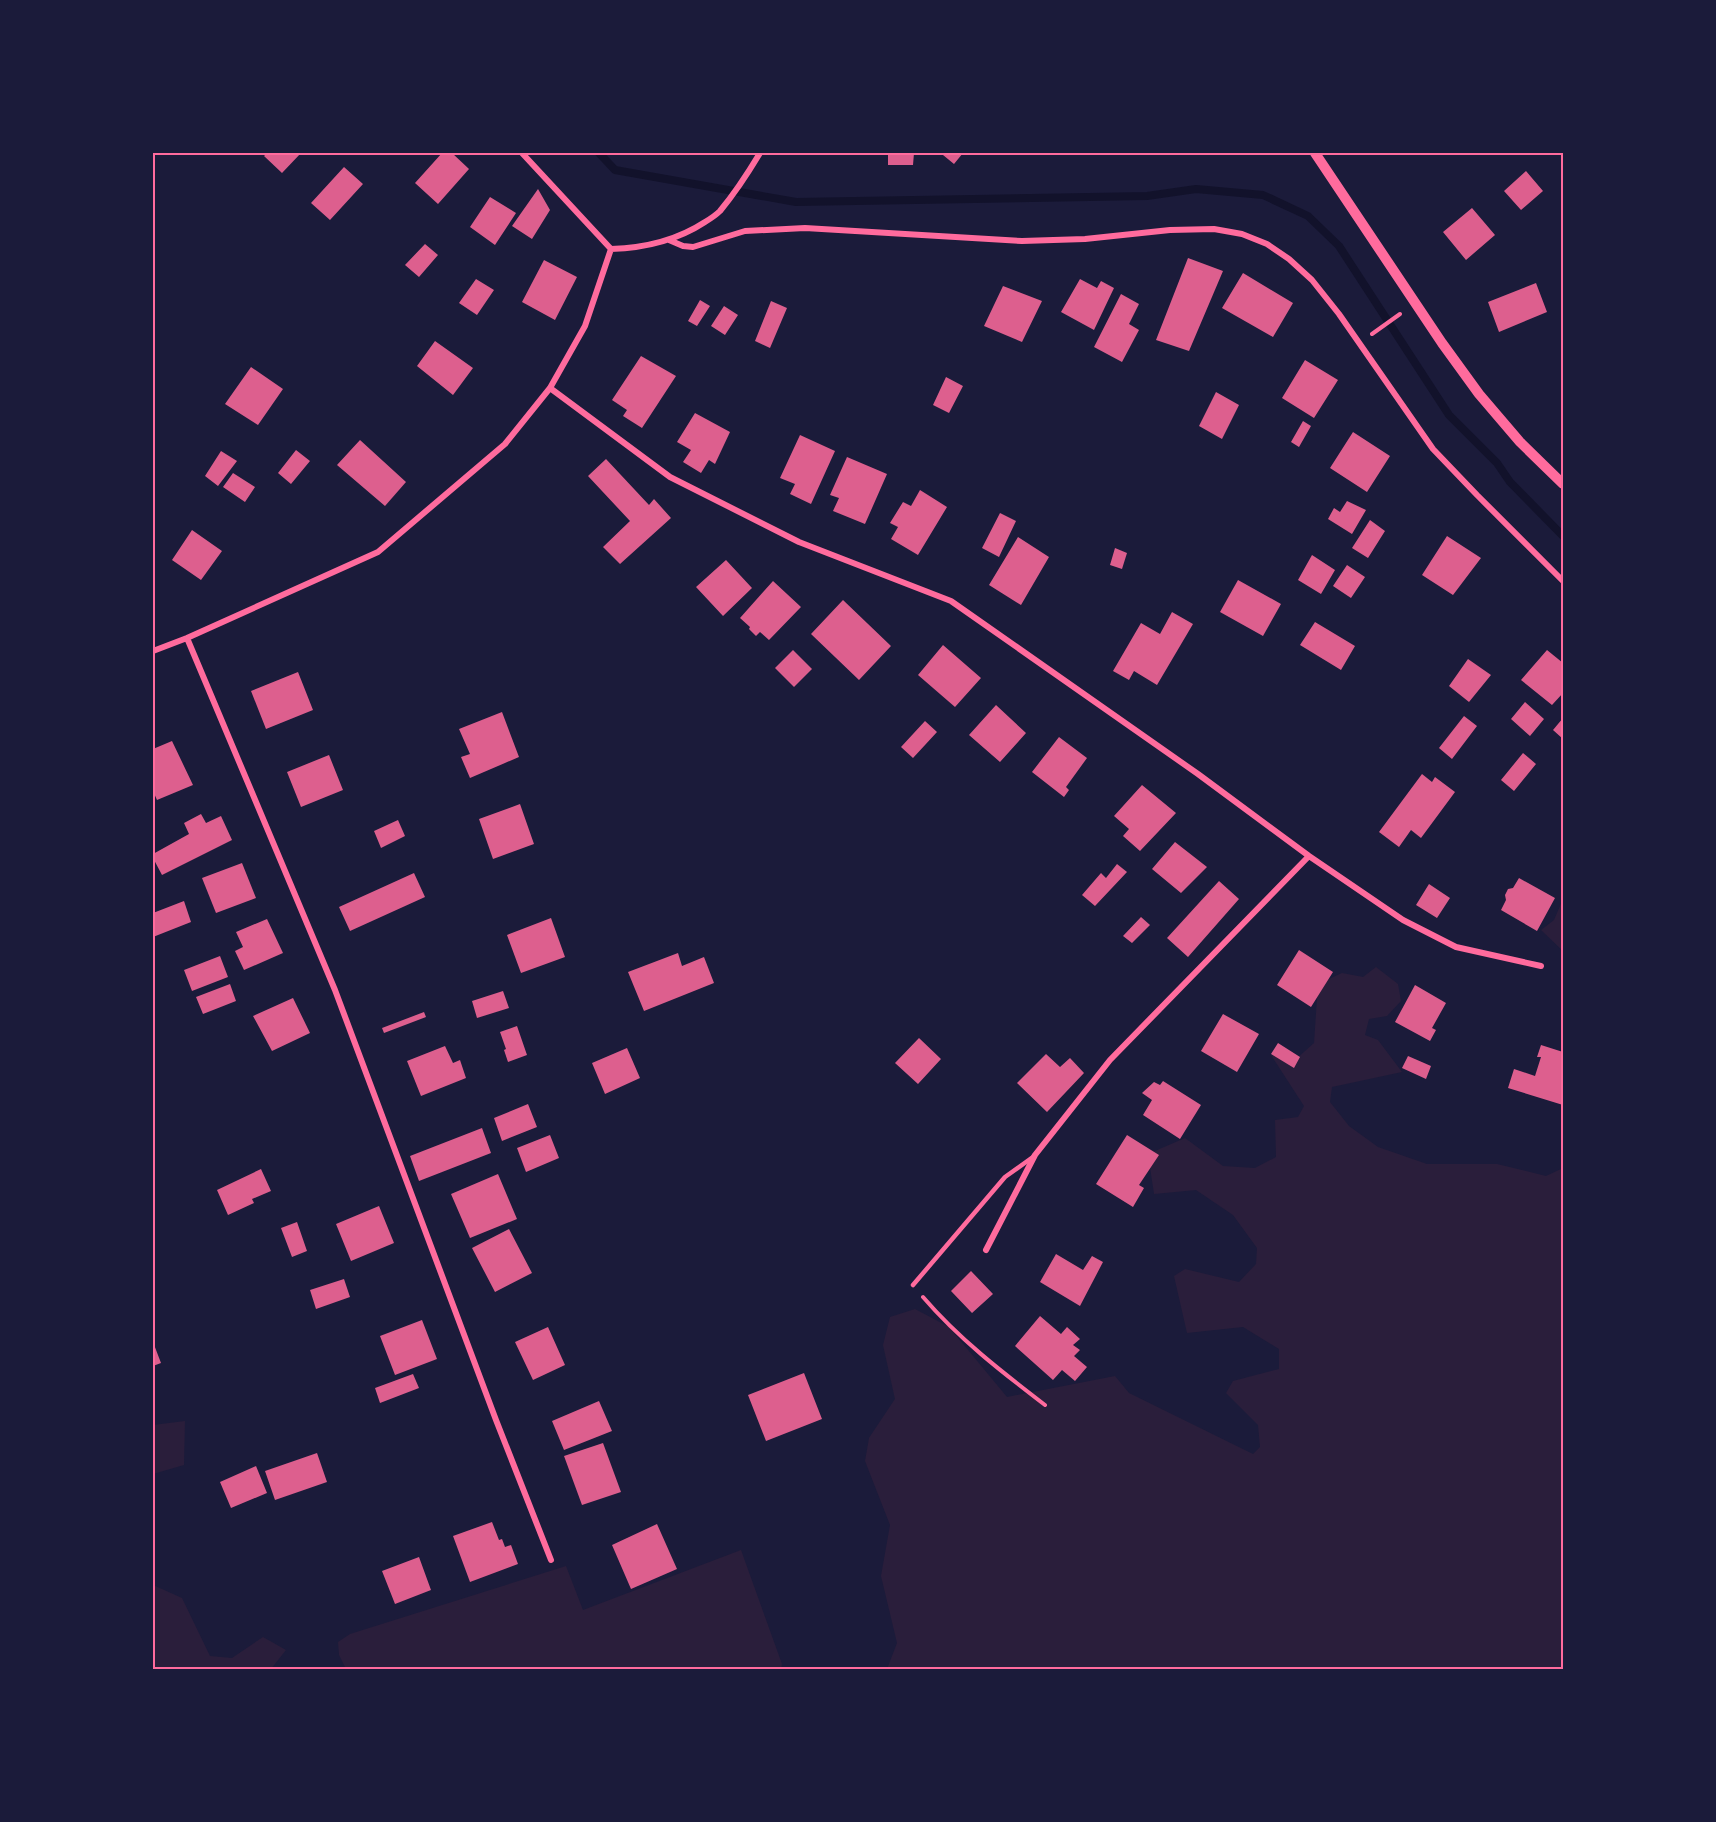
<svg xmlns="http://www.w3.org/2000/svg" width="1716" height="1822" font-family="Inter,sans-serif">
<rect width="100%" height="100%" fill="#1b1b3a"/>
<path fill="#2a1e3b" d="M 1563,899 L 1563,951 L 1541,930 L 1554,920 Z
M 1376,967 L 1398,984 L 1401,1001 L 1387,1016 L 1369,1019 L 1365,1035 L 1378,1040 L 1402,1072 L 1332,1087 L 1330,1102 L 1349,1126 L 1378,1147 L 1427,1164 L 1497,1164 L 1546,1176 L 1563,1168 L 1563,1669 L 887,1669 L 897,1643 L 881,1576 L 890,1525 L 865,1461 L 869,1438 L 895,1399 L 883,1345 L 890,1317 L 915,1309 L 949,1327 L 1007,1397 L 1115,1376 L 1129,1393 L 1253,1454 L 1260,1447 L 1258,1425 L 1226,1393 L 1233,1381 L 1279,1369 L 1279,1349 L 1243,1327 L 1187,1333 L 1174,1276 L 1185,1269 L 1239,1282 L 1256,1264 L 1257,1248 L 1233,1215 L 1196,1190 L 1154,1194 L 1148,1154 L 1185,1138 L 1223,1166 L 1255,1168 L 1276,1157 L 1275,1120 L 1298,1117 L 1304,1106 L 1271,1055 L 1295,1060 L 1314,1043 L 1318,984 L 1342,973 L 1363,977 Z
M 185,1421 L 184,1465 L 153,1474 L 153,1425 Z
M 741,1550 L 782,1664 L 781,1669 L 346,1669 L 339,1655 L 338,1642 L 350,1634 L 566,1566 L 583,1610 Z
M 153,1585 L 182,1598 L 210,1656 L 232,1658 L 263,1637 L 286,1650 L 271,1669 L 153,1669 Z"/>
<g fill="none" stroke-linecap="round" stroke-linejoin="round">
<path stroke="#12122b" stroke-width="8" d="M 599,153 L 615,170 L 796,202 L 1147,196 L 1196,189 L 1263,195 L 1308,216 L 1339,246 L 1449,415 L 1497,463 L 1510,482 L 1563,536"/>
</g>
<path fill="#dd5f8e" d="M 267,153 L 301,153 L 282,173 L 264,156 Z
M 442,153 L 452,153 L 469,169 L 438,204 L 415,183 Z
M 888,153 L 914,153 L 913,165 L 888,165 Z
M 945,153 L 963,153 L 954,164 L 943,155 Z
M 344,167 L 363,184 L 330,220 L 311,203 Z
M 1526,171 L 1543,191 L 1521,210 L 1504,191 Z
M 538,189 L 550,210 L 532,239 L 512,226 Z
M 490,197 L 516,213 L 495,245 L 470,227 Z
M 1472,208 L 1495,235 L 1466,260 L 1443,232 Z
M 425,244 L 438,255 L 419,277 L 405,265 Z
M 1188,258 L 1223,271 L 1189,351 L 1156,340 Z
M 544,260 L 577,277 L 555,320 L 522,302 Z
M 1243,273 L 1293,303 L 1273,337 L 1222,308 Z
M 476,279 L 494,290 L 477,315 L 459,303 Z
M 1080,279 L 1097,288 L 1101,281 L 1114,288 L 1094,330 L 1061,312 Z
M 1536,283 L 1547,312 L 1499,332 L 1488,302 Z
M 1003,286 L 1042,301 L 1022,342 L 984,326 Z
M 1121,294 L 1139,304 L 1129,324 L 1139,330 L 1122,362 L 1094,347 Z
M 700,300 L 710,306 L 697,326 L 688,321 Z
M 771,301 L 787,308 L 770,348 L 755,341 Z
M 724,306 L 738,315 L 725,335 L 711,326 Z
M 435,341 L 473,368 L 453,395 L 417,366 Z
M 641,356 L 676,376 L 642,428 L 623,416 L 627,410 L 612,400 Z
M 1305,360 L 1338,380 L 1314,418 L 1282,398 Z
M 251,367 L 283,389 L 258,425 L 225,404 Z
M 946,377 L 963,386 L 949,413 L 933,405 Z
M 1216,392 L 1239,405 L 1222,439 L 1199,426 Z
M 695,413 L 730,432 L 715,464 L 709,460 L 701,473 L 683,462 L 691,450 L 677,442 Z
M 1303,421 L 1311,426 L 1299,447 L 1291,442 Z
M 1353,432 L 1390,456 L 1367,492 L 1330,468 Z
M 800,435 L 835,451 L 811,504 L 790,494 L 795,484 L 780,478 Z
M 360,440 L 406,482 L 385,506 L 337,465 Z
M 296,450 L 310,461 L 291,484 L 278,473 Z
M 221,451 L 237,461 L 218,486 L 205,476 Z
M 847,457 L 887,474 L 865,524 L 833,511 L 839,498 L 830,495 Z
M 606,459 L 649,505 L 654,499 L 671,518 L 620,564 L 603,547 L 630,521 L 588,476 Z
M 233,473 L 255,487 L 245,502 L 223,487 Z
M 920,490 L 947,507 L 918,555 L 891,539 L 898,527 L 890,523 L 903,502 L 911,506 Z
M 1347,501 L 1366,510 L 1352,534 L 1328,519 L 1334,508 L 1340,512 Z
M 1000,513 L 1016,521 L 999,557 L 982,548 Z
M 1370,520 L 1385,531 L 1368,558 L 1352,548 Z
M 192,530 L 222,551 L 201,580 L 172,560 Z
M 1447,536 L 1481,558 L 1453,595 L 1422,575 Z
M 1018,537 L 1049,557 L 1021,605 L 989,585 Z
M 1115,548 L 1127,553 L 1122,569 L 1110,565 Z
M 1312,555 L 1335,570 L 1321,594 L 1298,580 Z
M 726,560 L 752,588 L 723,616 L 696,587 Z
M 1347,565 L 1365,577 L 1351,598 L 1333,586 Z
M 1238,580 L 1281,604 L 1263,636 L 1220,612 Z
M 773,581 L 801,607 L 769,640 L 760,632 L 756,636 L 749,629 L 750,627 L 740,618 Z
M 843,600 L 891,646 L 859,680 L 811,634 Z
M 1172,612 L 1193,624 L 1157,685 L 1134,671 L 1129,680 L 1113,671 L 1141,623 L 1160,634 Z
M 1315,622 L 1355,646 L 1341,670 L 1300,645 Z
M 943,645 L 981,678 L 955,707 L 918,675 Z
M 793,650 L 812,669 L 794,687 L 775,668 Z
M 1547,650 L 1563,663 L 1563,693 L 1552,705 L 1521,680 Z
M 1468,659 L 1491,675 L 1469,702 L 1449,686 Z
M 298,672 L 313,710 L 266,729 L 251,691 Z
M 1525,702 L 1544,719 L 1530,736 L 1511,719 Z
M 996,705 L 1026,733 L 1000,762 L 969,735 Z
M 502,712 L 519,757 L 470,778 L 461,757 L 470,754 L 459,729 Z
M 1464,716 L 1477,726 L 1452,759 L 1439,748 Z
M 1563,718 L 1563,739 L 1553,730 Z
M 925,721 L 937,732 L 913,758 L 901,747 Z
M 1059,737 L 1087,758 L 1066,787 L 1069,790 L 1064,797 L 1032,772 Z
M 172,741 L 193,785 L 157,800 L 153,791 L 153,749 Z
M 1523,753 L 1536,764 L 1514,791 L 1501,780 Z
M 329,755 L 343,790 L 301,807 L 287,772 Z
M 1422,774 L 1432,782 L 1435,777 L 1455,792 L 1421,838 L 1411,830 L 1399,847 L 1379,832 Z
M 1142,785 L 1176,813 L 1140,851 L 1123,836 L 1129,829 L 1114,816 Z
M 520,804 L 534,844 L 493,859 L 479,819 Z
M 201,814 L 206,823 L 221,816 L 232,840 L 162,875 L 153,858 L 153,854 L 189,834 L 184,823 Z
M 398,820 L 405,836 L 381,848 L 374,831 Z
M 1175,842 L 1207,867 L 1181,893 L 1152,869 Z
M 242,863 L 256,898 L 216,913 L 202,878 Z
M 1117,864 L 1127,872 L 1095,906 L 1082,895 L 1101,873 L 1106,878 Z
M 414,873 L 425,897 L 350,931 L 339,907 Z
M 1519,878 L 1555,898 L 1537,931 L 1501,910 L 1506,900 L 1505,895 L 1508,889 L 1513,888 Z
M 1219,881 L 1239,899 L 1188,957 L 1167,938 Z
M 1429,884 L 1450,898 L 1437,918 L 1416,905 Z
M 184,901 L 191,922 L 153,937 L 153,913 Z
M 1141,917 L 1150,925 L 1132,943 L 1123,936 Z
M 551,918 L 565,957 L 521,973 L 507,935 Z
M 267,919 L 283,953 L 244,970 L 235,951 L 243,947 L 236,932 Z
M 1299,950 L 1333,972 L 1311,1007 L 1277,985 Z
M 678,953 L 682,966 L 704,957 L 714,983 L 644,1011 L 628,972 Z
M 220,956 L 228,977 L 192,991 L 184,970 Z
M 230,984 L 236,1001 L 203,1014 L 196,997 Z
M 1415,985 L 1446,1003 L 1432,1028 L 1436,1030 L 1430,1041 L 1395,1022 Z
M 503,991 L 509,1008 L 477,1018 L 472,1001 Z
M 293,998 L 310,1033 L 272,1051 L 253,1016 Z
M 424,1012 L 426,1017 L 384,1033 L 382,1028 Z
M 1223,1014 L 1259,1034 L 1237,1072 L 1201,1051 Z
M 517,1026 L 527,1055 L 508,1062 L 504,1050 L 506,1049 L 500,1032 Z
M 919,1038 L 941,1059 L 918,1084 L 895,1063 Z
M 1278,1043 L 1300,1057 L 1294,1068 L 1271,1054 Z
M 1541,1045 L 1563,1052 L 1563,1105 L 1508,1088 L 1514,1069 L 1535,1076 L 1541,1057 L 1537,1057 Z
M 445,1046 L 453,1063 L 460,1060 L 466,1078 L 421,1096 L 407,1061 Z
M 627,1048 L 640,1078 L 605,1094 L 592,1063 Z
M 1046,1054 L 1060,1067 L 1070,1058 L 1084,1073 L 1047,1112 L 1017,1083 Z
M 1408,1056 L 1431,1066 L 1426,1079 L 1402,1068 Z
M 1163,1081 L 1201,1105 L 1180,1139 L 1143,1115 L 1152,1100 L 1142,1093 L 1154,1082 L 1160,1085 Z
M 528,1104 L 537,1127 L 502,1141 L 494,1118 Z
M 482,1128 L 491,1153 L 419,1181 L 410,1156 Z
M 550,1135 L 559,1158 L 526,1172 L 517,1148 Z
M 1127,1135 L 1159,1155 L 1139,1185 L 1144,1188 L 1133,1207 L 1096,1184 Z
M 261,1169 L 271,1191 L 252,1199 L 254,1203 L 228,1215 L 217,1190 Z
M 498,1174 L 517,1219 L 470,1238 L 451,1194 Z
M 379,1206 L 394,1243 L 351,1261 L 336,1224 Z
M 297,1222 L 307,1251 L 292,1257 L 281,1228 Z
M 509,1229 L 532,1273 L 495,1292 L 472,1248 Z
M 1056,1254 L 1083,1270 L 1092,1256 L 1103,1262 L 1080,1306 L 1040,1282 Z
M 971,1271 L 993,1294 L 972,1313 L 951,1291 Z
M 344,1279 L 350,1297 L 316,1309 L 310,1290 Z
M 1040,1316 L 1061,1334 L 1067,1327 L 1080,1339 L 1073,1345 L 1080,1350 L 1074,1356 L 1087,1367 L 1075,1381 L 1062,1370 L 1053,1380 L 1015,1346 Z
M 422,1320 L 437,1359 L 395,1375 L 380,1336 Z
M 548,1327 L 565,1365 L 533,1380 L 515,1342 Z
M 153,1342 L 161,1363 L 153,1366 Z
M 804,1373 L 822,1419 L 766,1441 L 748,1395 Z
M 413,1374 L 419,1388 L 380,1403 L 375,1388 Z
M 599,1401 L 612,1431 L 564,1450 L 552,1421 Z
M 603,1443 L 621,1492 L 582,1505 L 564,1456 Z
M 317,1453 L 327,1482 L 275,1500 L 265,1471 Z
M 256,1466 L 267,1493 L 231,1508 L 220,1482 Z
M 492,1522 L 499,1540 L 502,1539 L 505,1547 L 511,1545 L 518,1564 L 470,1582 L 453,1536 Z
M 657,1524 L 677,1569 L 631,1589 L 612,1545 Z
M 419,1557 L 431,1590 L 395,1604 L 382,1571 Z"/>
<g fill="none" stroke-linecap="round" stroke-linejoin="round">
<path stroke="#ff6b9d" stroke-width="4" d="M 1372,334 L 1400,314
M 923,1297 C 959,1339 1002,1372 1045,1405"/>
<path stroke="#ff6b9d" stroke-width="4.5" d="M 913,1285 L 1005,1177 L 1033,1157"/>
<path stroke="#ff6b9d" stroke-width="6" d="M 522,153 L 611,249
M 669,240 L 683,246 L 693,247 L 745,231 L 805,228 L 1022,241 L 1085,239 L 1170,230 L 1214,229 L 1242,234 L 1267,244 L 1289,259 L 1312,280 L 1339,314 L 1433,449 L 1477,495 L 1563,581
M 611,249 C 644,248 676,241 705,222 C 710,219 716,215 720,211 C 735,193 748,173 760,153
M 550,388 L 670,477 L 799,542 L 951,601 L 1198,774 L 1309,856 L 1403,920 L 1456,947 L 1541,966
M 187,638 L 335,990 L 496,1420 L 551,1560
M 153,651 L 187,638 L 378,552 L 505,444 L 550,388 L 585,326 L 611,249
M 986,1250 L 1035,1155 L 1110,1060 L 1309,856"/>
<path stroke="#ff6b9d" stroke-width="10" d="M 1315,153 L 1442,343 L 1479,394 L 1520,442 L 1563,484"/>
</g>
<rect width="1716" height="1822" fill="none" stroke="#1b1b3a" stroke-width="309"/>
<rect x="154" y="154" width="1408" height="1514" fill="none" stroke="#ff6b9d" stroke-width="2"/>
</svg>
